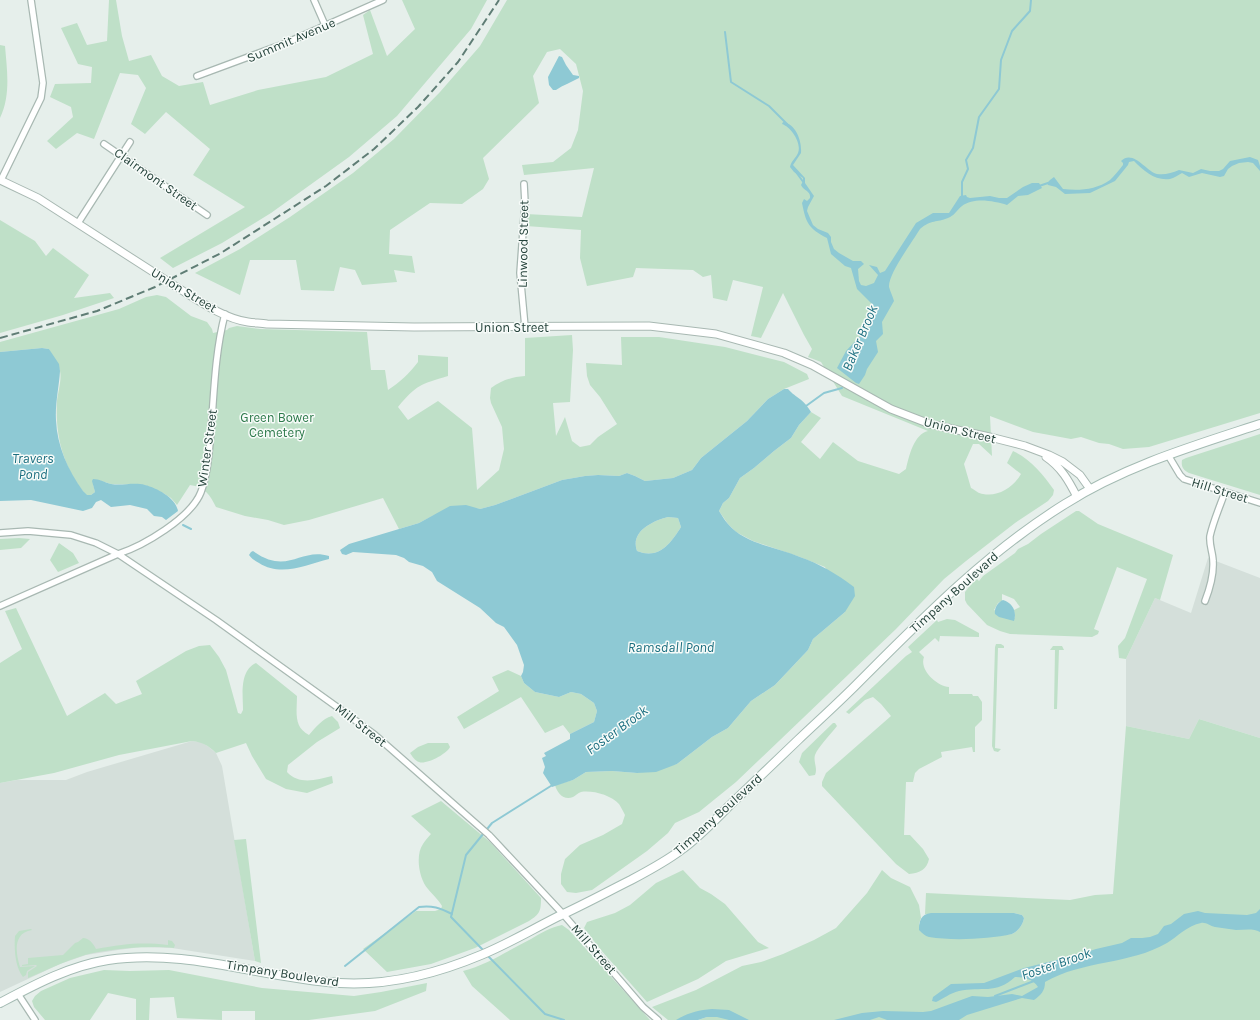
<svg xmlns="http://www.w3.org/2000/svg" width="1260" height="1020" font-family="Karla,sans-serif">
<rect width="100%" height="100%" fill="#e6efeb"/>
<path fill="#d4dfda" d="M 1208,558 L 1260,578 L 1260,738 L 1199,719 L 1189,739 L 1126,726 L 1126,659 L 1155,598 L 1191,613 Z
M 192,741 L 201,742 L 209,747 L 216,753 L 222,766 L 255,961 L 172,948 L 141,947 L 118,950 L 86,955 L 60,964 L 0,992 L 0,783 L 17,780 L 66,780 L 87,772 Z"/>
<path fill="#bfe0c8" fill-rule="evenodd" d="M 109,0 L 116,0 L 122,36 L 129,61 L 151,55 L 162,76 L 179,86 L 203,82 L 210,105 L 258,90 L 326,77 L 373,54 L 363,15 L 370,10 L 387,56 L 415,29 L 402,0 L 487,0 L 471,29 L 397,116 L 349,157 L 271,213 L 222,243 L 173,268 L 160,258 L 245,207 L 193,175 L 210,149 L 166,112 L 145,134 L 131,124 L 146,88 L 138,75 L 120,73 L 94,139 L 77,133 L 56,149 L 47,141 L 73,117 L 71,107 L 50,97 L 55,84 L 91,83 L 92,67 L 78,64 L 61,28 L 77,23 L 87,45 L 107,41 Z
M 507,0 L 1260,0 L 1260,413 L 1149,447 L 1123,449 L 1109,444 L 1099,443 L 1081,437 L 1071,439 L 1033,432 L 990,416 L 992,456 L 979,444 L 973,444 L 964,464 L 971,488 C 975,490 979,494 983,494 C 998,497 1013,488 1021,474 L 1007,463 L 1013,451 C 1030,459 1043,474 1054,490 L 1053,495 L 1048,501 L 1015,523 L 966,561 L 944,579 L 896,629 L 736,782 L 699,812 L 675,823 L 668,833 L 647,851 L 592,890 L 576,893 L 567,892 L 561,884 L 561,874 L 565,859 L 580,845 L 603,835 L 622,824 L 625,815 C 623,811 621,807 619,804 C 611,795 592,790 581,792 C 578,793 575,796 573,797 C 564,801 557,793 555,785 L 573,780 L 586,772 L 612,771 L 637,773 L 677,764 L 712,737 L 728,728 L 751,701 L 775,685 L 808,650 L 813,639 L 845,612 L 825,567 L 800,557 L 753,541 L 736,532 L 728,524 L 719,511 L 723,503 L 729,498 L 740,478 L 754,468 L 774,451 L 791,438 L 799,425 L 811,412 L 821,418 L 801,442 L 820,459 L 833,442 L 858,461 L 899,474 L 906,469 C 909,456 914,434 928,431 L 842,396 L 821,362 L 808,357 L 812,349 L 804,335 L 783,293 L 761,338 L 751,336 L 763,287 L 733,280 L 727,301 L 713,298 L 711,275 L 703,277 L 693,270 L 636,268 L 633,277 L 587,286 L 580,258 L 581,230 L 526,226 L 526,214 L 582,217 L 594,168 L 524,175 L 522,165 L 553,162 L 571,148 L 578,130 L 583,91 L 576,64 L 560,49 L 547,52 L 533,76 L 539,103 L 483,158 L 489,179 L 483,189 L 462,204 L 430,203 L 390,230 L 389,254 L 412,256 L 415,273 L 394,270 L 397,282 L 362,285 L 355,270 L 340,267 L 334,291 L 301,290 L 296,260 L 250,260 L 240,295 L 195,273 L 240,249 L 290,217 L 353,173 L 394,139 L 440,92 L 480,46 Z
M 0,45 L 5,46 C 7,70 11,95 0,118 Z
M 0,220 L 35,241 L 46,256 L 53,248 L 89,275 L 74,298 L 110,293 L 114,298 L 63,315 L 0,333 Z
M 157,295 L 166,297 L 191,316 L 207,322 L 212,329 L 213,333 L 227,330 L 229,328 L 237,326 L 260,329 L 367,332 L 371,370 L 385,370 L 388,390 C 400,382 409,374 418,362 L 418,355 L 448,357 L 448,376 C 421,384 416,385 398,407 L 408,420 L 438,401 L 472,428 L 477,490 L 499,470 L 504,449 L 502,427 L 491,403 L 490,398 L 491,388 C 502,380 512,377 525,376 L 525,338 L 572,335 L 573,350 L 570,402 L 553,403 L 556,436 L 565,417 L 572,441 L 580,447 L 590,445 L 598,437 L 617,424 L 600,397 L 590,385 L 587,376 L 586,363 L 622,365 L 621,337 L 659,337 L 725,347 L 784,362 L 807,374 L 809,379 L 784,389 L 768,399 L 747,421 L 701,458 L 692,470 L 673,478 L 645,481 L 635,476 L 627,473 L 619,476 L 598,475 L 585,476 L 562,480 L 495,505 L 480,509 L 474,508 L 434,515 L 419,523 L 399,529 L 383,498 L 309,520 L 284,525 L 268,520 L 245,516 L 216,507 C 210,495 205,487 190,485 L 177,505 L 171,498 L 163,493 L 145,485 L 111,484 L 98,480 L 93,484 L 95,492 L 91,495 L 86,495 C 63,467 55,436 57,401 C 58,392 62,379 60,371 C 58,363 52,356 49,349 L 42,348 L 0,352 L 0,342 L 119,309 L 146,297 Z
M 1260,434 L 1260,495 L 1189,473 C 1183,470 1181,467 1182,460 L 1186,458 Z
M 1076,511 L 1079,511 L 1098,524 L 1173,555 L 1160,600 L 1155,598 L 1126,659 L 1119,658 L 1118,646 L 1125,638 L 1147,579 L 1117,567 L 1094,629 L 1099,631 L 1098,634 L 1092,637 L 1010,634 L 1000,631 L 987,625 L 967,604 L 965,600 L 965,592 L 972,583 L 977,579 L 979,581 L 983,576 L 1015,553 L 1018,549 L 1028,544 L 1041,534 ZM 1002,594 L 1014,599 L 1020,607 L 1014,610 L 1015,618 L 994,610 L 998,603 L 1002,601 Z
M 668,517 L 678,518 L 681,527 C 671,543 659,560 637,551 C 630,532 652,521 668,517 Z
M 19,538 L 30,539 L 21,548 L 0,550 L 0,539 Z
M 59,543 L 73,553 L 79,563 L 58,572 L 50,560 Z
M 16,608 L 67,716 L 105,693 L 116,704 L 142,694 L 136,681 L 186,651 L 199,646 L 210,645 L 219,657 L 226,670 L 238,713 L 241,714 L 243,710 C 243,695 239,671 256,663 L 297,696 C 297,711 293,727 309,735 C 316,727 322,719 332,716 L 338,722 L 340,728 L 317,742 L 288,765 L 287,772 C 299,785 316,780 332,776 L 333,783 L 307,793 L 286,789 L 266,779 L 252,756 L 246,743 L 216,753 C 208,745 202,742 192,741 L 119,755 L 54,773 L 0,783 L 0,663 L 22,649 L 5,611 Z
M 947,619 L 955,620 L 979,633 L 979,637 L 940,636 L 939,642 L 935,638 L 919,652 L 924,657 C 919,670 937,686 949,687 L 949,694 L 972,694 L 973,696 L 978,696 L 982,702 L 982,720 L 975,727 L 975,752 L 973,752 L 972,747 L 941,752 L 942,757 L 919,769 L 915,773 L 913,782 L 906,782 L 904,835 L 910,835 L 923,849 L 929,859 C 927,869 920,873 909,874 L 896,864 L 822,786 L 822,782 L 826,773 L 891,716 L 881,704 L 873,697 L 865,700 L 849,714 L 846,712 L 906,656 L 912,652 L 908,647 L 937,620 L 938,622 Z
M 996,644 L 1001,644 L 1004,646 L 1004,648 L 998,648 L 995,748 L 1001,749 L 998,752 L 994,751 L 992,746 L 995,647 Z
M 1053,646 L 1062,646 L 1064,650 L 1059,650 L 1057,709 L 1054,709 L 1055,650 L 1050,650 Z
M 508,670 L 521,676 L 524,683 L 535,692 L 559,697 L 571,692 L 581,694 L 594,703 L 597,711 L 594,722 L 570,734 L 563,725 L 545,733 L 521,697 L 464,729 L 457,717 L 499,691 L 492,677 Z
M 1199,719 L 1260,738 L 1260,1020 L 698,1020 L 707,1017 L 709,1014 L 688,1020 L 668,1020 L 652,1007 L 696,990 L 742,966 L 761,962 L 783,954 L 814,940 L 836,928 L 867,893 L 882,870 L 891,878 L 910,887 L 919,905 L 921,918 L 919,924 L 929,936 L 971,938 L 1012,934 C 1018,931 1023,925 1024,918 L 1022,915 L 1014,913 L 925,914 L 926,893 L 1070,900 L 1095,895 L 1113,894 L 1126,726 L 1189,739 Z
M 833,723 L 835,723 L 837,726 C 831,734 818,747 815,755 C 813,762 818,768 815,775 L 809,776 L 799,762 L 802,753 Z
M 428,743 L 448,743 L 450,747 C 447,754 426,765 419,762 C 415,761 412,756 410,753 L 418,747 Z
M 441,801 L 490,842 L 541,898 C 541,911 540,914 529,921 L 475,948 L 431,964 L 387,972 L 363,949 L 416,911 L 435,911 L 441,909 L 442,906 C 438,899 433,895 428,889 C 419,879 415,855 423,844 C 425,841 428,837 431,834 L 411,816 Z
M 246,839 L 261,963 L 255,961 L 234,840 Z
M 683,870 L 700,888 L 711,894 L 725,904 L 758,942 L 769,948 L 726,961 L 698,979 L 647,1002 L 600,949 L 584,928 L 587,922 L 615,913 L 630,905 L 656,883 Z
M 562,925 L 569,930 L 650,1020 L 510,1020 L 472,986 L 463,971 C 487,965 509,950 531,939 C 541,933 551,927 562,925 Z
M 31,929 L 32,930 C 12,933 16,954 20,967 L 35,966 L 27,971 L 26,975 L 23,977 C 15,967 14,949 15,936 L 19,931 Z
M 83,938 C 89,938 93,943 96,949 C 124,944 140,942 168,945 L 168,940 L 172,941 L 175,945 L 174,948 C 150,945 108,949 85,955 C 65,961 47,970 28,978 L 28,972 L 37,966 L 36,965 L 22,966 L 22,965 L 28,964 L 28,958 L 63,955 L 75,943 L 78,942 Z
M 104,970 L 130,971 L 169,970 L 262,988 L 354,996 L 381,992 L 427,983 L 426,991 L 375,1011 L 309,1020 L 255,1020 L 255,1011 L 222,1011 L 222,1020 L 177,1018 L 174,997 L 150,998 L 149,1020 L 136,1020 L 136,999 L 108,993 L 90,1020 L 45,1020 L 34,1007 L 32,1001 L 35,996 L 41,991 L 70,978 Z"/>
<path fill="#8ec9d4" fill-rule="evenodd" d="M 559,56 L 562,57 L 566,65 L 573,75 L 579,76 L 579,78 C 572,82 563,85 556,90 L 553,90 L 549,85 L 548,77 Z
M 783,122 C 796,124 802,141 801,153 L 793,165 L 805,178 L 805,183 L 814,196 L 808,207 L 807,211 L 813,225 L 818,229 L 828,233 L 831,237 L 831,242 L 834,249 L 839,253 L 853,261 L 861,261 L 864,264 L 858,269 L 859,281 L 861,285 L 866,286 L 874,283 L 878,275 L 869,265 L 877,267 L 880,273 L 885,271 L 916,223 L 933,213 L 949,213 L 960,196 L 966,195 L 967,197 L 970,198 L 990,196 L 999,198 L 1007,198 L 1023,187 L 1032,183 L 1039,183 L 1042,188 L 1028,195 L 1018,196 L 1007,205 C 994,201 974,197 962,206 C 957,210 954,216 948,218 C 936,223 932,219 920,229 C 913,241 888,274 889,287 C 890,291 893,297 894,301 L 882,322 L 883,334 L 876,341 L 878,352 L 867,369 L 865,375 L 859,384 L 856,383 L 837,368 L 846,351 L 859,337 L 869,331 L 868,322 L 870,312 L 876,310 L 876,308 L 857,289 L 851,268 L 845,266 L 831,254 L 827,238 C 808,228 806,223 802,203 L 804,199 L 807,201 L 810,198 C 811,191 804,191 801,185 L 803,181 L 803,178 L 794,172 L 790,167 C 791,161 796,158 798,153 C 802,143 791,127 782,124 Z
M 1250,157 L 1258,160 L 1260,166 L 1260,171 L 1253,163 L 1248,162 L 1239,163 L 1232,166 L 1228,169 L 1224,176 L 1220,177 L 1202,173 L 1189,177 L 1182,173 C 1178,175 1174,178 1170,179 C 1155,181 1144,171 1134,161 L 1129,162 L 1128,165 L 1115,181 L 1090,193 L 1065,194 L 1056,187 L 1048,185 L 1047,183 L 1050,180 L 1054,177 L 1063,189 C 1078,191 1096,190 1110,180 C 1114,176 1119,170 1123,165 L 1123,163 L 1121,161 C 1133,149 1146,171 1157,174 C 1165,175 1172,173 1179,170 L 1193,173 L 1201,169 L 1210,171 L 1219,171 L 1223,169 L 1230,161 Z
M 42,348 L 49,349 L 59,364 L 60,371 C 59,387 55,404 56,420 C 57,446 68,470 83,491 L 87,495 L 91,495 L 95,492 L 92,481 L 93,479 C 99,479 104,482 111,484 C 122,486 134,482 145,485 C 157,488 176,498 178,511 L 166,520 L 162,517 L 154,516 L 147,509 L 130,505 L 111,507 L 101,500 L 96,502 L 92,508 L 83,511 L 31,500 L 0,501 L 0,352 Z
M 784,389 L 788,389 C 797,399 803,398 811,412 L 799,425 L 791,438 L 774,451 L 754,468 L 740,478 L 729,498 L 723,503 L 719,511 C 722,515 724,520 728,524 C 745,544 776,547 800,557 C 820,564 837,574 854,587 L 855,596 L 845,612 L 813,639 L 808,650 L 775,685 L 751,701 L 728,728 L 712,737 L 677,764 L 656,772 L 637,773 L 612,771 L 586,772 L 573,780 L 552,787 L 543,773 L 545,767 L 542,758 L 546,756 L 544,753 L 570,739 L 570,734 L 594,722 L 597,711 L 594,703 L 581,694 L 571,692 L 559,697 L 535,692 L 524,683 L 521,676 L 523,672 L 524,665 L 517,645 L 504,627 L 496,623 L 480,608 L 437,581 L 432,572 L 423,566 L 409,562 L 404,558 L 396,555 L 353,552 L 346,555 L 342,554 L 340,550 L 349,544 L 419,523 L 450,506 L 466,505 L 480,509 L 495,505 L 562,480 L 585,476 L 598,475 L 619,476 L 627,473 L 635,476 L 645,481 L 673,478 L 692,470 L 701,458 L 747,421 L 768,399 ZM 668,517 L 678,518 L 681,527 C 671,543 659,560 637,551 C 630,532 652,521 668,517 Z
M 253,551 C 288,576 300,547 329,556 L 329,559 C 306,565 281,577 259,563 C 255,561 252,559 249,555 L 251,552 Z
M 1003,600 C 1013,603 1017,612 1014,621 L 999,617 L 995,614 C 994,608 998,602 1003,600 Z
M 1260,909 L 1260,932 C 1253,928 1244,930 1236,930 C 1229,929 1222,928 1215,927 C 1210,926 1206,922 1201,923 C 1188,925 1177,937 1167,943 C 1129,965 1083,960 1045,982 C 1045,991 1041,995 1034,1000 L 1022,998 L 967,1015 L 959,1020 L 887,1020 L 879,1017 L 870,1020 L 834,1020 L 862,1013 L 883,1011 L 923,1012 L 931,1011 L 972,996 L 988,997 L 1012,994 L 1022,996 L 1038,987 C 1033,979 1024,977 1015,977 C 996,995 981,986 959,991 C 950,993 943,999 936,1002 L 932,1001 L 933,997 L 951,984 L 984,983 L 1024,968 L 1077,955 L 1096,949 L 1122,943 L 1131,938 L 1142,938 L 1150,937 L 1158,934 L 1164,926 L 1171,924 L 1184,914 L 1198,911 L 1205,913 L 1247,915 L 1256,913 Z
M 931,913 L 1014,913 L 1022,915 L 1024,918 C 1023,925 1018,931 1012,934 C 989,939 953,941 929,937 C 925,936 922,933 919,930 C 919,921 921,914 931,913 Z
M 712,1009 L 729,1010 L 749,1020 L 729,1020 L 717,1017 L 707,1017 L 698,1020 L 676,1020 C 688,1013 698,1010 712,1009 Z"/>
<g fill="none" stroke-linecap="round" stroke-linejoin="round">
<path stroke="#8ec9d4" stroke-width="2" d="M 725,32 L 731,82 L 769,106 L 787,124
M 796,172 L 804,183
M 1039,186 L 1048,183
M 962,197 L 962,182 L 968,169 L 966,160 L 973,148 L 979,117 L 999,89 L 1001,60 L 1012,31 L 1030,11 L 1031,0
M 806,406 L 824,393 L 842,388
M 183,525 L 191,529
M 484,951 L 451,917 L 466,855 L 492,823 L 554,784
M 487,955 L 545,1014 L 564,1020
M 345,966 L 419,907 C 432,905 440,908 452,914
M 995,996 L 1034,981"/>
<defs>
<path id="minor" d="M 314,0 L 325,25
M 197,76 L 286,43 L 383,0
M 104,144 L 207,215
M 1,180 L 41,98 L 43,83 L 31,0
M 524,184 L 525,203 L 520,273 L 525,327
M 78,223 L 130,142
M 1168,455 L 1180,475 L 1184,479 L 1260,503
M 0,533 L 28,531 L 71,535 L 96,543 L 118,554 L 216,620 L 344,712 L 375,735 L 489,835 L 563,914 L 643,1007 L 658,1020
M 1205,601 C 1210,588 1214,575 1213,561 C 1213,553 1209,545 1210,536 C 1213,522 1220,506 1225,492
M 0,606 L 118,554 C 143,546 191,518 201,492 C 208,473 209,452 211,432 C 214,393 215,352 225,314
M 18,994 L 35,1020"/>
<path id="tertiary" d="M 0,180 L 38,198 L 161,277
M 175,286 C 198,300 222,318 248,322 C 255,323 261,323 267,324 L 414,327 L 649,326 L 716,334 L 784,353 L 812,365 L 891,409 L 930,424 L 994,438 L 1025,446 L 1049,455 L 1063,462 L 1080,475 L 1090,489
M 1046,457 C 1061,467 1069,481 1077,497"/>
<path id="secondary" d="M 0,1003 C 34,985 69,966 108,960 C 187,948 261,978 339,983 C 388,986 436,974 481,955 C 508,944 533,929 559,916 C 583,905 607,892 631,880 C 648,871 665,862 681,850 C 698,838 714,821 729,806 C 752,784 775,762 798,740 C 817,722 837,704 856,685 C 921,620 986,553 1065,504 C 1125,466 1193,446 1260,424"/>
</defs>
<use href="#minor" stroke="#a8b8b2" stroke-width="8"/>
<use href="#tertiary" stroke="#a8b8b2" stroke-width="9"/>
<use href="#secondary" stroke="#a4bbb3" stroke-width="10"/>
<use href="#minor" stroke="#fff" stroke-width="5.5"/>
<use href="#tertiary" stroke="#fff" stroke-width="7"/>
<use href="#secondary" stroke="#fff" stroke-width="8"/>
<path stroke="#5f7d75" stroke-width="2" stroke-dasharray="8 4" stroke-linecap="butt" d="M 0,338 L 97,311 L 155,287 L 221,253 L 326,186 L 374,149 L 418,107 L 458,62 L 499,0"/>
<defs>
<path id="tertiary-bridge" d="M 161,277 L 175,286"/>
</defs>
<use href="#tertiary-bridge" stroke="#a8b8b2" stroke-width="9" stroke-linecap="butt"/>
<use href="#tertiary-bridge" stroke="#fff" stroke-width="7"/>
</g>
<g text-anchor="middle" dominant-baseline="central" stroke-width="3" stroke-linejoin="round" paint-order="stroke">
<g font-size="13" fill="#24423a" stroke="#f7fbf9">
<text transform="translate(291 40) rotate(-23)">Summit Avenue</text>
<text transform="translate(156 179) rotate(35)">Clairmont Street</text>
<text transform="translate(523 244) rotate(-89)">Linwood Street</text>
<text transform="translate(184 290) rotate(31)">Union Street</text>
<text x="512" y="327">Union Street</text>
<text transform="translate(960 430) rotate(14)">Union Street</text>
<text transform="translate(207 448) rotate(-82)">Winter Street</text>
<text transform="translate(1220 490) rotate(17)">Hill Street</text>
<text transform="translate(954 592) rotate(-42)">Timpany Boulevard</text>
<text transform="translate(361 725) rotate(38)">Mill Street</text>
<text transform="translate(718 814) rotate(-42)">Timpany Boulevard</text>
<text transform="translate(594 949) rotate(49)">Mill Street</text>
<text transform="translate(283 973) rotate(9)">Timpany Boulevard</text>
</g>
<g font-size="13" fill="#2d7a4b" stroke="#f7fbf9">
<text x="277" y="417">Green Bower<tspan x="277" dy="15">Cemetery</tspan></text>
</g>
<g font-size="14" font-style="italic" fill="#1c6f80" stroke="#f7fbf9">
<text transform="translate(860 338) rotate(-67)">Baker Brook</text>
<text x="33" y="458">Travers<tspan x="33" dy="16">Pond</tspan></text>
<text x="671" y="647">Ramsdall Pond</text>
<text transform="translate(617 730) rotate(-36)">Foster Brook</text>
<text transform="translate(1056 964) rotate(-19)">Foster Brook</text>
</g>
</g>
</svg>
